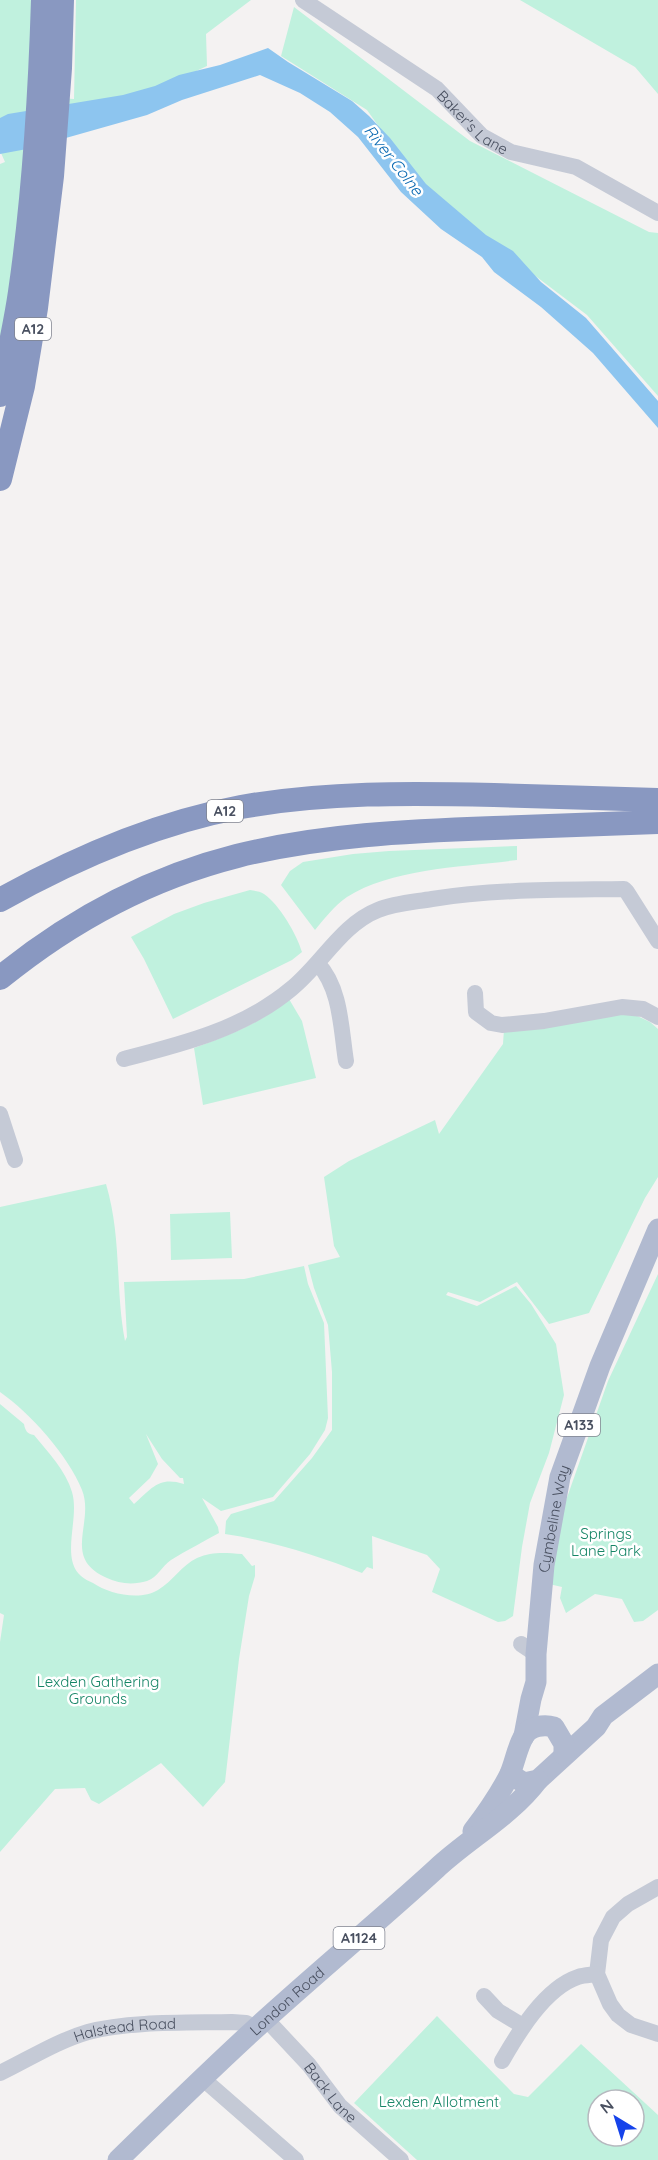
<svg xmlns="http://www.w3.org/2000/svg" width="658" height="2160" font-family="Quicksand,sans-serif">
<rect width="100%" height="100%" fill="#f4f2f2"/>
<path fill="#c0f1de" fill-rule="evenodd" d="M 0,0 L 32,0 L 30,96 L 74,99 L 76,0 L 251,0 L 206,34 L 207,66 L 113,110 L 0,139 Z
M 520,0 L 658,0 L 658,94 L 635,67 Z
M 294,7 L 470,141 L 649,232 L 658,233 L 658,396 L 587,315 L 426,193 L 367,110 L 281,56 Z
M 27,148 L 0,362 L 0,164 L 5,162 L 1,153 Z
M 517,846 L 517,860 C 464,867 392,868 347,897 C 334,906 325,918 315,930 L 281,885 L 290,871 L 303,862 L 353,854 L 389,851 Z
M 250,890 C 255,891 260,891 264,894 C 280,905 297,935 302,952 L 292,960 L 173,1019 L 144,959 L 131,937 L 174,914 L 204,903 Z
M 289,999 L 302,1021 L 316,1078 L 203,1105 L 194,1048 C 229,1035 260,1024 289,999 Z
M 629,1012 L 650,1022 L 658,1029 L 658,1177 L 645,1198 L 589,1313 L 549,1324 L 517,1282 L 480,1302 L 448,1292 L 446,1295 L 477,1306 L 516,1286 L 531,1304 L 556,1344 L 564,1395 L 549,1453 L 530,1503 L 522,1547 L 513,1616 L 505,1621 L 498,1622 L 432,1592 L 440,1569 L 427,1555 L 372,1536 L 373,1569 L 367,1567 L 362,1573 C 318,1556 272,1541 225,1534 L 226,1521 L 231,1514 L 274,1501 L 312,1458 L 332,1430 L 332,1372 L 328,1325 L 314,1288 L 308,1265 L 340,1257 L 334,1246 L 324,1177 L 349,1161 L 435,1120 L 439,1134 L 503,1044 L 504,1029 Z
M 106,1184 C 122,1238 115,1288 125,1341 L 127,1337 L 124,1282 L 244,1279 L 304,1266 L 308,1284 L 324,1323 L 328,1418 L 325,1430 L 310,1454 L 273,1497 L 221,1511 L 202,1498 L 218,1527 L 219,1533 C 203,1542 187,1550 171,1560 C 162,1566 158,1577 147,1581 C 134,1585 119,1584 107,1578 C 61,1558 95,1523 82,1490 C 68,1455 30,1413 0,1392 L 0,1207 ZM 146,1434 L 162,1459 L 180,1478 L 183,1478 L 184,1484 C 159,1476 152,1488 134,1504 L 129,1498 L 150,1478 L 158,1464 Z
M 230,1212 L 232,1258 L 171,1260 L 170,1214 Z
M 658,1274 L 658,1610 L 643,1621 L 634,1622 L 622,1599 L 595,1594 L 566,1613 L 560,1598 L 562,1587 L 549,1584 L 557,1526 L 608,1381 Z
M 0,1404 L 24,1424 C 25,1430 27,1434 34,1435 C 48,1452 66,1471 72,1492 C 80,1518 60,1558 81,1576 C 84,1579 89,1581 93,1583 C 109,1594 140,1601 158,1590 C 173,1581 182,1565 197,1558 C 213,1551 226,1553 242,1554 L 252,1566 L 255,1565 L 255,1576 L 249,1596 L 239,1659 L 225,1782 L 203,1807 L 161,1763 L 99,1804 L 91,1800 L 85,1788 L 55,1789 L 0,1852 L 0,1642 L 4,1615 L 0,1613 Z
M 437,2016 L 514,2094 L 528,2097 L 581,2044 L 658,2115 L 658,2160 L 417,2160 L 354,2103 ZM 598,2100 L 634,2100 L 634,2136 L 598,2136 Z"/>
<path fill="#8dc5ef" d="M 268,48 L 288,62 L 352,101 L 369,116 L 390,138 L 426,184 L 486,235 L 513,251 L 541,282 L 586,318 L 658,401 L 658,428 L 593,353 L 541,307 L 494,272 L 482,257 L 441,229 L 401,192 L 358,137 L 330,112 L 300,93 L 260,75 L 182,100 L 147,115 L 27,149 L 0,154 L 0,118 L 8,114 L 123,95 L 155,86 L 179,75 L 220,65 Z"/>
<g fill="none" stroke-linecap="round" stroke-linejoin="round">
<g stroke="#c5cad6" stroke-width="16">
<path id="s1" d="M 303,0 L 437,89 L 482,136 L 511,152 L 576,167 L 658,213"/>
<path d="M 318,964 C 341,988 341,1030 346,1061"/>
<path d="M 475,993 L 476,1012 L 491,1023 L 502,1025 L 544,1021 L 622,1007 L 643,1009 L 658,1017"/>
<path d="M 124,1059 C 183,1044 243,1029 291,989 C 321,965 342,924 378,910 C 395,903 414,902 432,899 C 495,889 559,890 624,889 L 627,892 L 658,941"/>
<path d="M 0,1114 L 15,1160"/>
<path d="M 521,1644 L 536,1654"/>
<path d="M 658,1887 L 628,1904 L 613,1917 L 601,1940 L 597,1974 L 610,2004 L 618,2015 L 631,2025 L 658,2034"/>
<path d="M 484,1996 L 498,2011 L 523,2026"/>
<path id="s2" d="M 266,2019 L 309,2065 L 340,2106 L 401,2160"/>
<path d="M 502,2061 C 518,2033 545,1988 578,1977 C 584,1975 591,1975 597,1974"/>
<path id="s3" d="M 0,2073 C 29,2059 57,2041 88,2032 C 129,2021 189,2023 232,2022 L 246,2023 L 256,2028"/>
<path d="M 202,2078 L 296,2160"/>
</g>
<g stroke="#b1bad0" stroke-width="21">
<path id="s4" d="M 524,1736 L 531,1699 L 536,1682 L 536,1654 L 544,1565 L 560,1477 L 600,1366 L 658,1229"/>
<path d="M 510,1774 L 524,1783 L 538,1780 L 596,1727 L 603,1716 L 658,1674"/>
<path d="M 473,1831 C 486,1814 499,1795 509,1776 C 515,1763 517,1747 524,1736 C 530,1726 544,1724 554,1727 L 564,1744 L 564,1755"/>
<path id="s5" d="M 118,2160 C 163,2116 209,2071 256,2028 C 315,1974 377,1923 436,1869 C 469,1838 511,1816 538,1780"/>
</g>
<path stroke="#8998c1" stroke-width="24" d="M 0,395 C 7,361 15,327 20,292 C 34,195 40,97 43,0
M 0,479 L 23,386 L 36,308 L 52,176 L 60,68 L 62,0
M 0,900 C 75,858 156,823 241,807 C 325,792 409,793 494,795 C 549,797 603,798 658,800
M 0,978 C 70,921 150,878 237,856 C 321,835 408,831 494,828 C 549,826 603,824 658,822"/>
</g>
<g text-anchor="middle" dominant-baseline="central" stroke-width="5" stroke-linejoin="round" paint-order="stroke">
<g fill="#fff" stroke="#808490" stroke-width="1.5">
<rect x="15" y="318" width="36" height="22" rx="4.5"/>
<rect x="207" y="800" width="36" height="22" rx="4.5"/>
<rect x="558" y="1414" width="42" height="22" rx="4.5"/>
<rect x="333.5" y="1927" width="51" height="22" rx="4.5"/>
</g>
<g font-size="14" font-weight="bold" fill="#495060">
<text x="33" y="329">A12</text>
<text x="225" y="811">A12</text>
<text x="579" y="1425">A133</text>
<text x="359" y="1938">A1124</text>
</g>
<g font-size="15" fill="#495060" stroke="#fff">
<text stroke="none"><textPath href="#s1" startOffset="210">Baker's Lane</textPath></text>
<text stroke="none"><textPath href="#s4" startOffset="220">Cymbeline Way</textPath></text>
<text stroke="none"><textPath href="#s5" startOffset="232">London Road</textPath></text>
<text stroke="none"><textPath href="#s3" startOffset="134">Halstead Road</textPath></text>
<text stroke="none"><textPath href="#s2" startOffset="98">Back Lane</textPath></text>
</g>
<g font-size="15" fill="#168566" stroke="#fff">
<text x="606" y="1533">Springs<tspan x="606" dy="17">Lane Park</tspan></text>
<text x="98" y="1681">Lexden Gathering<tspan x="98" dy="17">Grounds</tspan></text>
<text x="439" y="2101">Lexden Allotment</text>
</g>
<g font-size="16" font-style="italic" fill="#0969b2" stroke="#fff">
<text transform="translate(394 160) rotate(52)">River Colne</text>
</g>
</g>
<g transform="translate(616 2118) rotate(322)"><circle r="28" fill="#ffffff" stroke="#b6b9bf" stroke-width="1.5"/>
<path d="M0-4.5L10 22L0 15L-10 22Z" fill="#1643ea"/>
<text y="-9" font-size="16" font-weight="bold" text-anchor="middle" fill="#495060">N</text>
</g>
</svg>
